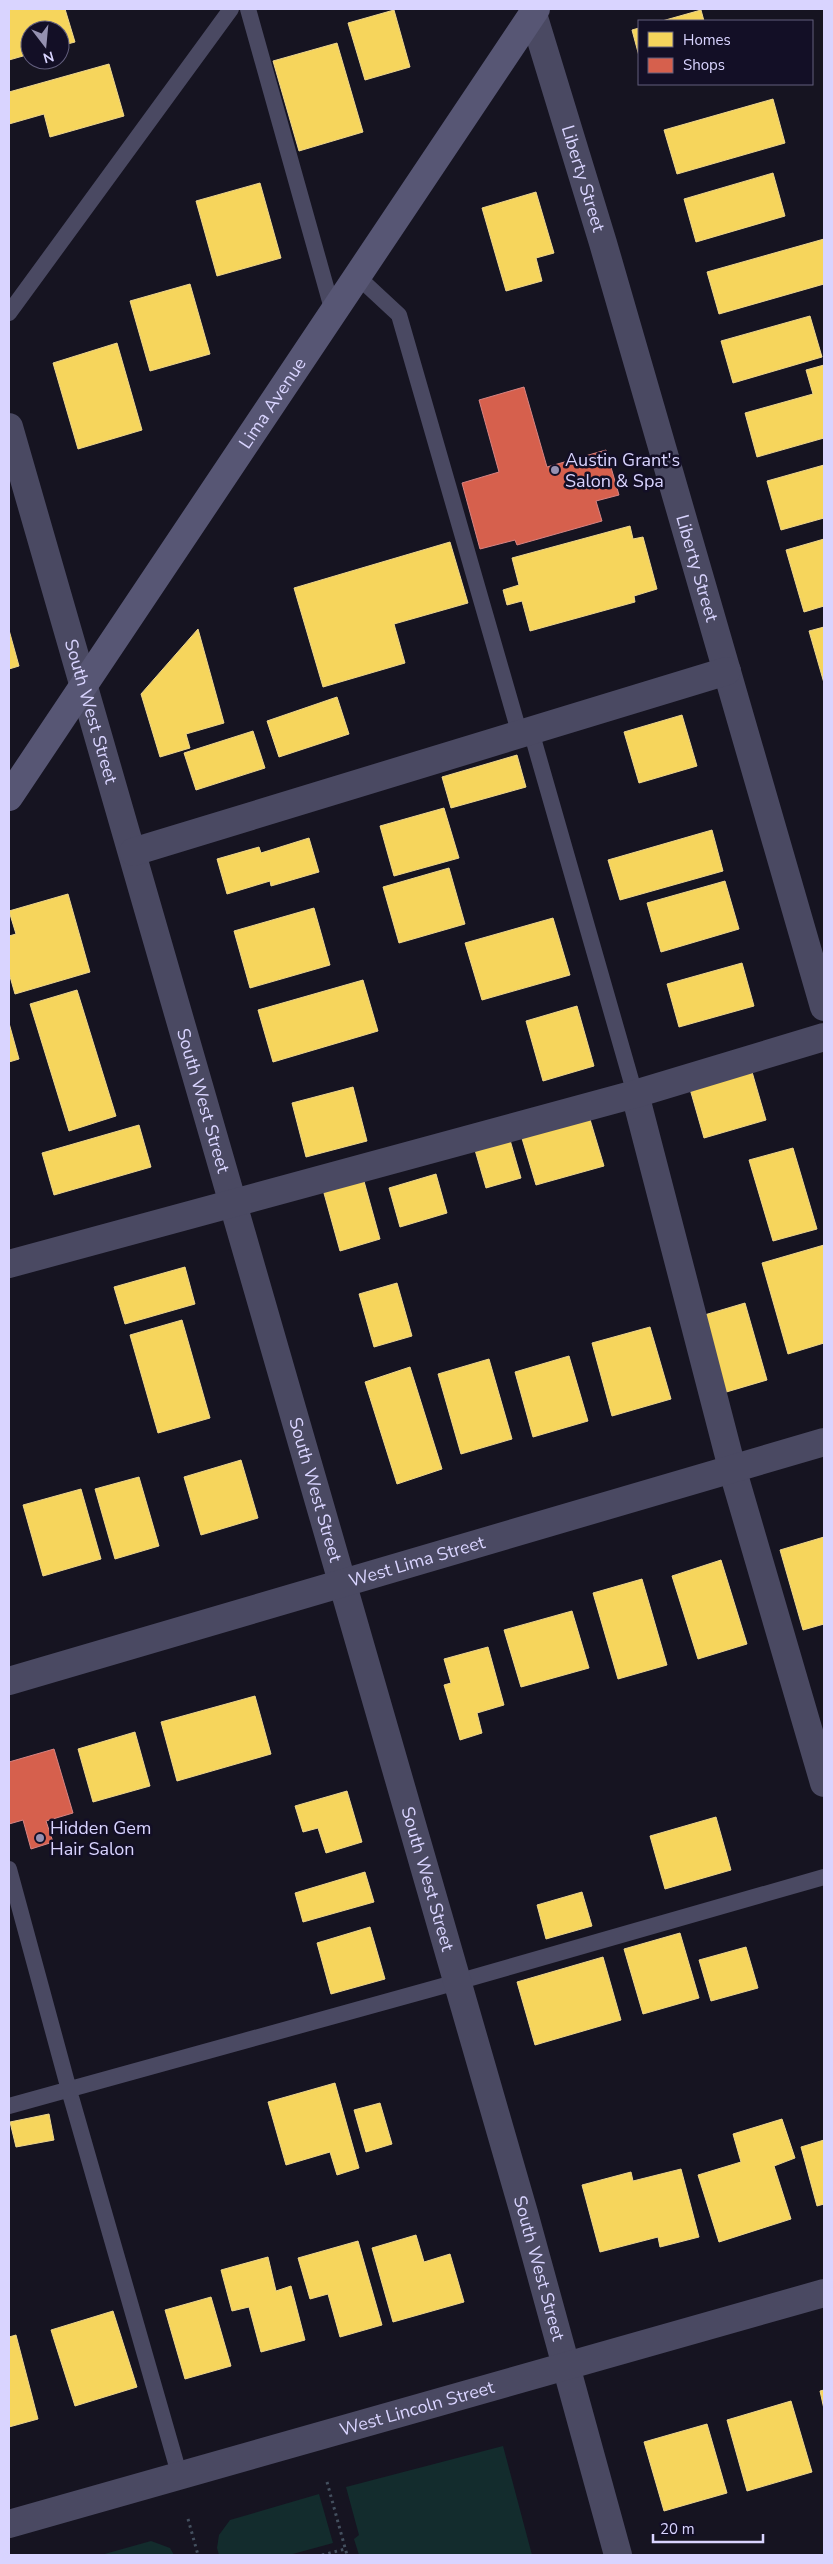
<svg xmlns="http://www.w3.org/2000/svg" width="833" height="2564" font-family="'Nunito Sans',sans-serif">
<rect width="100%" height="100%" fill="#161421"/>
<path fill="#132c2d" d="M 503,2446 L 532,2555 L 359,2555 L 354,2539 L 359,2535 L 346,2487 Z
M 319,2494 L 333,2543 L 289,2555 L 219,2555 L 217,2548 L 219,2535 L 230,2520 Z
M 151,2541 L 170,2548 L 174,2555 L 101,2555 Z"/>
<path fill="#f6d55c" stroke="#edd58d" d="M 9,9 L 65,9 L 75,42 L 60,46 L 60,30 L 30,30 L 30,54 L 9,60 Z
M 394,10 L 410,67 L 365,80 L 348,23 Z
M 701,10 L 704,21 L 662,21 Z
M 639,28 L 639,56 L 632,30 Z
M 337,43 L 363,132 L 299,151 L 273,61 Z
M 109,64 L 124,116 L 50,137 L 44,114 L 9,124 L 9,92 Z
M 773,99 L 785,143 L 677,174 L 664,130 Z
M 773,173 L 785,216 L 696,242 L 684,199 Z
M 260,183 L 281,258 L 217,276 L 196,201 Z
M 536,192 L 554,253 L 536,258 L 542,281 L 506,291 L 482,208 Z
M 824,239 L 824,284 L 719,314 L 707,272 Z
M 190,284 L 210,354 L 150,371 L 130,301 Z
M 810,316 L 822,357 L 733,383 L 721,341 Z
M 117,343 L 142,430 L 78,449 L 53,363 Z
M 824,365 L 824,438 L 757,457 L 745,413 L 813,394 L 806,370 Z
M 824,465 L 824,518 L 781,530 L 767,481 Z
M 630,526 L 633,539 L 643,537 L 657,589 L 634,596 L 635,602 L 530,631 L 522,601 L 507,605 L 503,590 L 519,585 L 512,558 Z
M 824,539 L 824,606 L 804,612 L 786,550 Z
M 450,542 L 468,603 L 394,624 L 405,663 L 323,687 L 294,588 Z
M 824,627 L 824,683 L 809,631 Z
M 198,629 L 224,723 L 186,734 L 190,748 L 160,757 L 141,694 Z
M 9,630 L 19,666 L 9,669 Z
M 337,697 L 349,734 L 279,757 L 267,721 Z
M 682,715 L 697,766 L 639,783 L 624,732 Z
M 253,731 L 265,768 L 196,790 L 184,753 Z
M 517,755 L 526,787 L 451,808 L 442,777 Z
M 444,808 L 459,858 L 394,876 L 380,826 Z
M 712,830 L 723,871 L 620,900 L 608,860 Z
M 309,838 L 319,872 L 271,886 L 270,881 L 227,894 L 217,859 L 259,847 L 261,853 Z
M 449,868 L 465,924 L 399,943 L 383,887 Z
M 725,881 L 739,929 L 661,952 L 647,903 Z
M 68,894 L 90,972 L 15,994 L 9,973 L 9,936 L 16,934 L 9,911 Z
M 314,908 L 330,965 L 250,988 L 234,931 Z
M 553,918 L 570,975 L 482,1000 L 465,943 Z
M 742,963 L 754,1006 L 679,1027 L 667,984 Z
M 363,980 L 378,1031 L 273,1062 L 258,1010 Z
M 77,990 L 116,1116 L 69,1131 L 30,1004 Z
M 577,1006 L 594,1066 L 543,1081 L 526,1021 Z
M 9,1023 L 19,1059 L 9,1062 Z
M 750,1065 L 766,1120 L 704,1138 L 688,1082 Z
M 353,1087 L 367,1141 L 306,1157 L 292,1103 Z
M 589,1116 L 604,1166 L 536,1185 L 521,1135 Z
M 139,1125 L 151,1167 L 54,1195 L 42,1153 Z
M 510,1140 L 521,1178 L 486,1188 L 475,1150 Z
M 793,1148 L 817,1229 L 773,1241 L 749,1160 Z
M 362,1174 L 380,1239 L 340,1251 L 322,1186 Z
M 436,1174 L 447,1213 L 400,1227 L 389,1188 Z
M 824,1245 L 824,1343 L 788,1354 L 762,1263 Z
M 185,1267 L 195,1304 L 125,1324 L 114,1287 Z
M 397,1283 L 412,1336 L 374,1347 L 359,1294 Z
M 745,1303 L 767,1380 L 723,1393 L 701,1316 Z
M 182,1320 L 210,1418 L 158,1433 L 130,1335 Z
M 650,1327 L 671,1399 L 612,1416 L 592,1343 Z
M 569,1356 L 588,1421 L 533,1437 L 515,1372 Z
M 489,1359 L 512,1439 L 461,1454 L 438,1374 Z
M 410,1367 L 442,1469 L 397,1484 L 365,1382 Z
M 241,1460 L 258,1518 L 201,1535 L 184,1477 Z
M 139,1477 L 159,1546 L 115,1559 L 95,1489 Z
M 81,1489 L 101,1559 L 43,1576 L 23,1505 Z
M 824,1537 L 824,1624 L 803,1630 L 780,1550 Z
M 721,1560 L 747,1644 L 698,1659 L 672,1576 Z
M 642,1579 L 667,1665 L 618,1679 L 593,1593 Z
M 572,1611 L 589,1668 L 521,1687 L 504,1630 Z
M 488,1647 L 504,1705 L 477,1713 L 482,1733 L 460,1740 L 444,1685 L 451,1683 L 444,1659 Z
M 255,1696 L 271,1754 L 177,1781 L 161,1722 Z
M 135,1732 L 150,1786 L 93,1802 L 78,1749 Z
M 347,1791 L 362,1842 L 326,1853 L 318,1828 L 303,1832 L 295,1806 Z
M 716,1817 L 731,1870 L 665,1889 L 650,1836 Z
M 365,1872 L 374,1902 L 303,1922 L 295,1893 Z
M 582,1892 L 592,1926 L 546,1939 L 537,1905 Z
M 370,1927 L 385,1979 L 331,1994 L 317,1943 Z
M 680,1933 L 699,1998 L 643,2014 L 624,1949 Z
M 746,1947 L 758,1988 L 711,2001 L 699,1960 Z
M 603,1957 L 621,2020 L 535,2045 L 517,1982 Z
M 335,2083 L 359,2168 L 337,2175 L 330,2152 L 286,2165 L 268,2102 Z
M 380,2103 L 392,2144 L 366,2152 L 354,2110 Z
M 49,2114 L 54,2140 L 16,2147 L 10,2122 Z
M 782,2119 L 795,2158 L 774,2166 L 791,2219 L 719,2242 L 698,2175 L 741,2162 L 733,2134 Z
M 824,2140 L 824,2204 L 817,2206 L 801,2147 Z
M 681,2169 L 699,2237 L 660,2247 L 658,2237 L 600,2252 L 582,2185 L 631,2172 L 633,2181 Z
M 416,2235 L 424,2262 L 450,2254 L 464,2302 L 393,2322 L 372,2248 Z
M 358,2241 L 382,2325 L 340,2337 L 328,2294 L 310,2299 L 298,2258 Z
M 268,2257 L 276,2291 L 291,2286 L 305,2340 L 261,2352 L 249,2307 L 232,2311 L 221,2270 Z
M 211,2297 L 231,2366 L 185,2379 L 165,2310 Z
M 113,2311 L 137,2387 L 75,2406 L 51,2330 Z
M 16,2335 L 38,2419 L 9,2427 L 9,2337 Z
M 824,2390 L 824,2409 L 820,2391 Z
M 791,2401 L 812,2472 L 747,2491 L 727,2420 Z
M 707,2424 L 727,2493 L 664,2511 L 644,2442 Z"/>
<path fill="#d6604d" stroke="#d78382" d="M 524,387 L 547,467 L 606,450 L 619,495 L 596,501 L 602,521 L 517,545 L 515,540 L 480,549 L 462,483 L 499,472 L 479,400 Z
M 54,1749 L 73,1813 L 46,1821 L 53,1842 L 31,1849 L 23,1820 L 9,1824 L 9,1762 Z"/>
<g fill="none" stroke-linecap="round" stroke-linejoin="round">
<path stroke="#44505f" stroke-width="3" stroke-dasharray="2.5 4" stroke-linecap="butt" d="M 327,2482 L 347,2555
M 188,2519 L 198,2555
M 322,2555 L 345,2549"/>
<path stroke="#4a4962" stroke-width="16" d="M 248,9 L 333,312
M 357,276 L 399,315 L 520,735
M 9,313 L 231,9
M 531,731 L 635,1094
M 9,1869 L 69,2090 L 180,2477
M 9,2106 L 457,1982 L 824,1877"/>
<g stroke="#4a4962" stroke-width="28">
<path id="s1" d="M 533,14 L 603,243 L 824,1007"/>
<path id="s2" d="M 9,427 L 524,2213 L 618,2555"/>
<path d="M 133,852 L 727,671"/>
<path d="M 635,1094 L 732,1468 L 824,1783"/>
<path d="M 9,1264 L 635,1094 L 824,1037"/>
<path id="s3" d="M 9,1681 L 824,1442"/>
<path id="s4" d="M 9,2524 L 824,2293"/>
</g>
<path stroke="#575674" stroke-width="28" id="s5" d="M 9,797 L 536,9"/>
</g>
<g fill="#9591b1" stroke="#130f26" stroke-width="2">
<circle cx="555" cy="470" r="5"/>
<circle cx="40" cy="1838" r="5"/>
</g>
<g text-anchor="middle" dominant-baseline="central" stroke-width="5" stroke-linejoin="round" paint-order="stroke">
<g font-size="18" fill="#d9d4ff" stroke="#130f26">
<text stroke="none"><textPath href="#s1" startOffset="172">Liberty Street</textPath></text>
<text stroke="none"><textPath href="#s5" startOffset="474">Lima Avenue</textPath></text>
<text stroke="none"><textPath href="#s1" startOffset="578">Liberty Street</textPath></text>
<text stroke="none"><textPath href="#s2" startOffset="296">South West Street</textPath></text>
<text stroke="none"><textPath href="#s2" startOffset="701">South West Street</textPath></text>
<text stroke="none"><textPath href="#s2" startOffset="1106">South West Street</textPath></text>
<text stroke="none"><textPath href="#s3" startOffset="425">West Lima Street</textPath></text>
<text stroke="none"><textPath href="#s2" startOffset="1511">South West Street</textPath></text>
<text stroke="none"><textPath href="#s2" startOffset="1916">South West Street</textPath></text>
<text stroke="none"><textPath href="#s4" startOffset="424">West Lincoln Street</textPath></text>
</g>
<g font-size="18" fill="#d9d4ff" stroke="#130f26" text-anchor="start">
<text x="565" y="460">Austin Grant's<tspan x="565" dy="21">Salon &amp; Spa</tspan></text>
<text x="50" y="1828">Hidden Gem<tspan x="50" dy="21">Hair Salon</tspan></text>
</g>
</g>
<rect width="833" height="2564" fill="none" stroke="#d9d4ff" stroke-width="20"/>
<rect x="638" y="20" width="175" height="65" fill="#130f26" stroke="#625e7d"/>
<rect x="648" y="32" width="25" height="15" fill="#f6d55c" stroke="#625e7d"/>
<text x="683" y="45" font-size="15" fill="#d9d4ff">Homes</text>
<rect x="648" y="58" width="25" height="15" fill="#d6604d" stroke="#625e7d"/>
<text x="683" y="70" font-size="15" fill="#d9d4ff">Shops</text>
<g transform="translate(45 45) rotate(164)"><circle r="24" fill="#130f26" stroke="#625e7d"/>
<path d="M0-4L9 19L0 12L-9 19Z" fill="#9591b1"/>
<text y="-8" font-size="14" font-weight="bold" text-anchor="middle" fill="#d9d4ff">N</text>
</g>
<path d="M653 2534v8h110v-8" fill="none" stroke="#d9d4ff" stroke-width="2.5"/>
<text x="660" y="2534" font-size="15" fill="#d9d4ff" stroke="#130f26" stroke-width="4" paint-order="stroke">20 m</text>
</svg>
